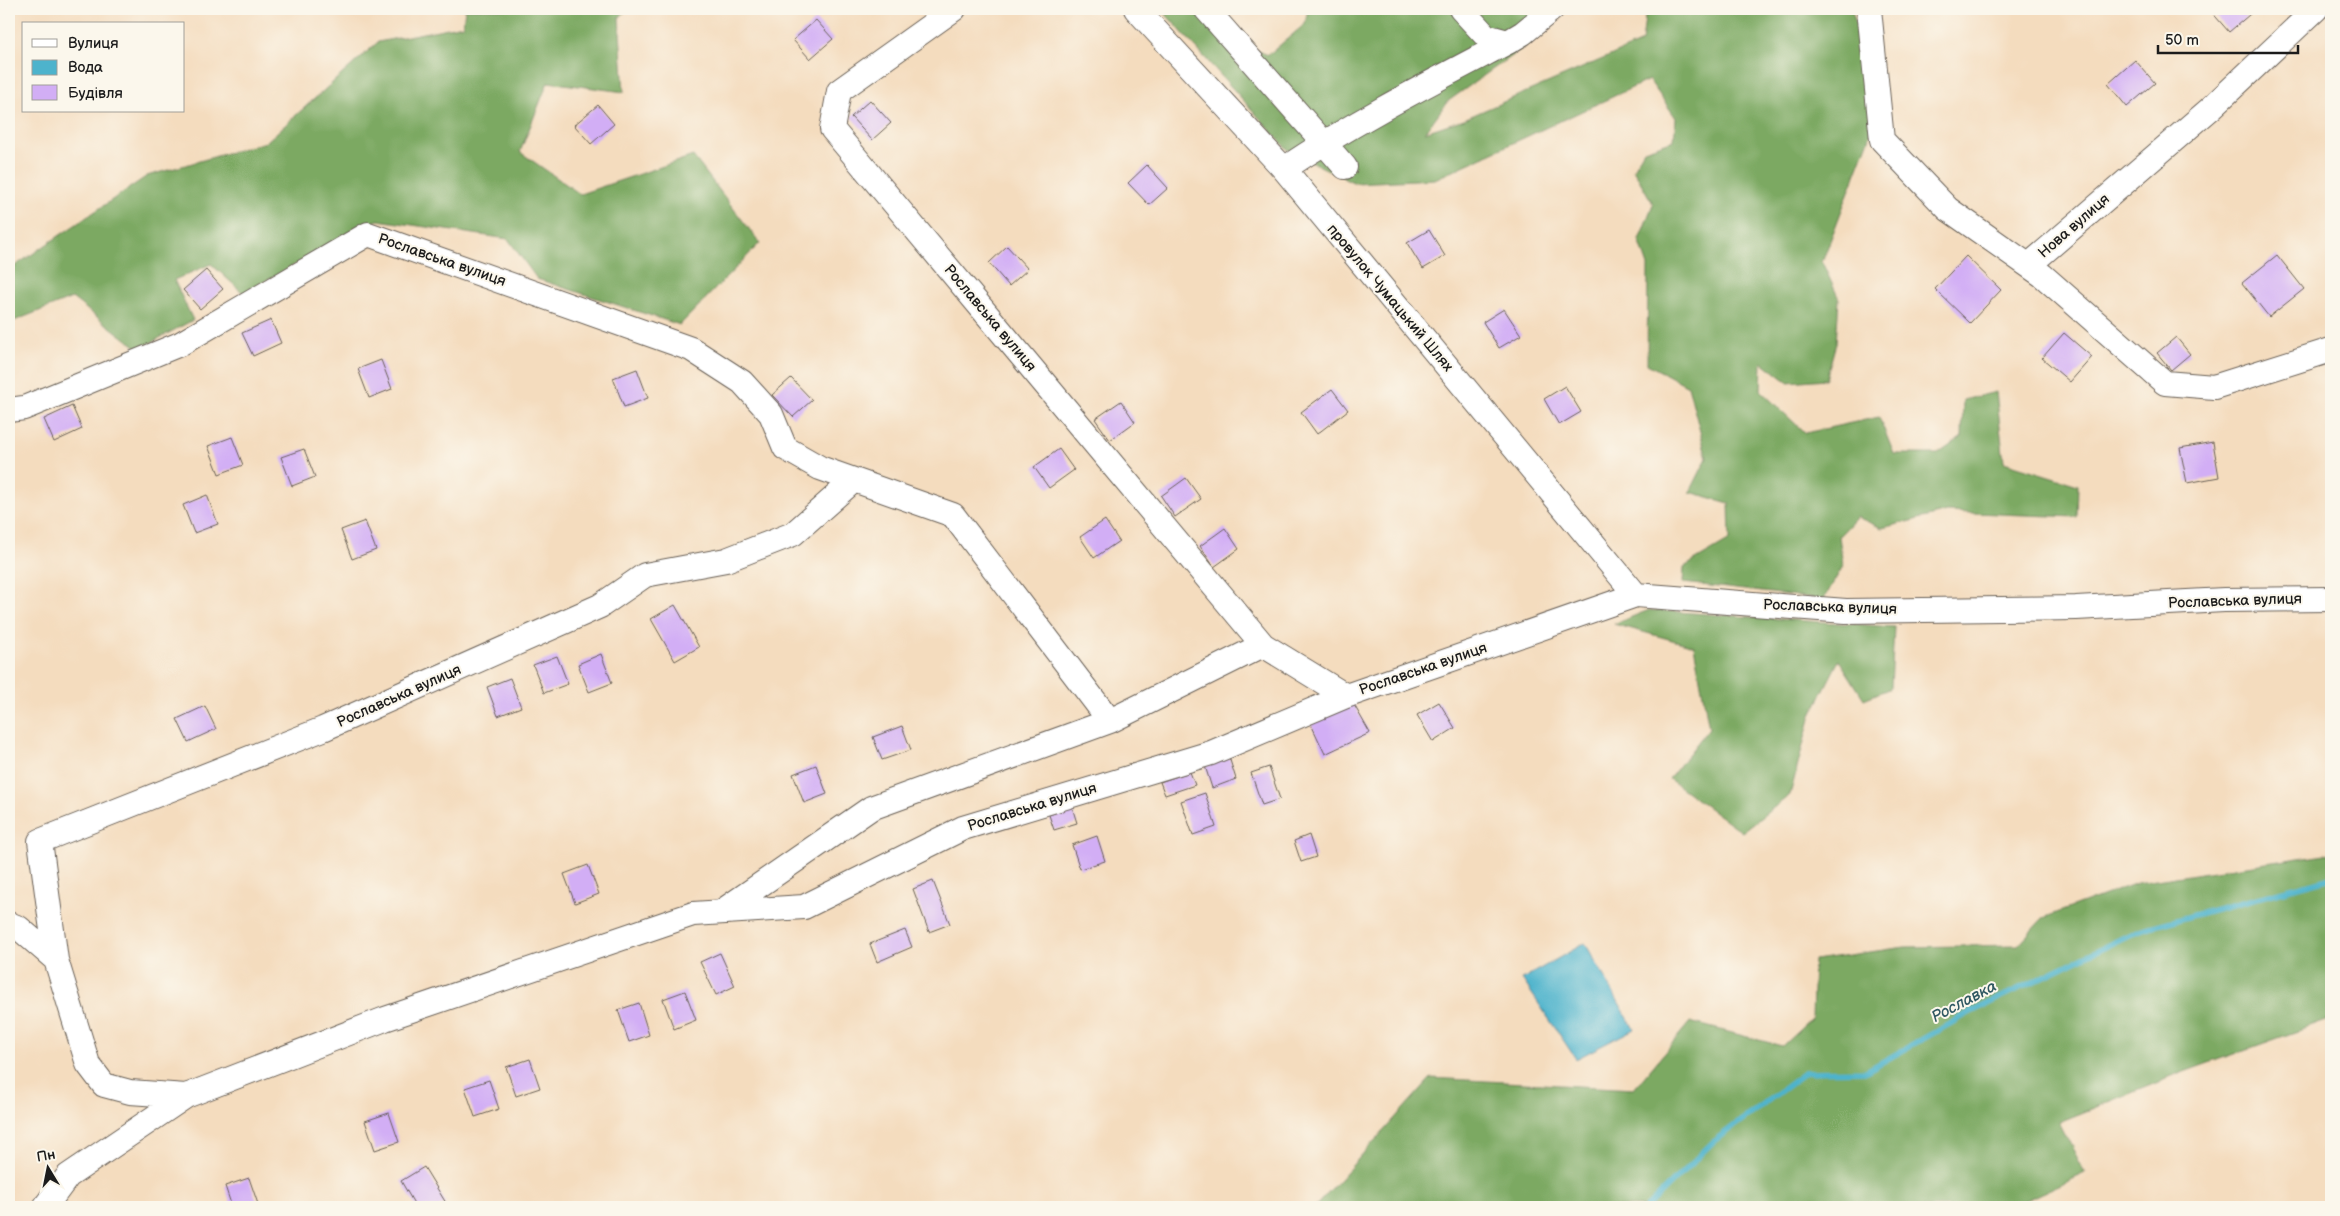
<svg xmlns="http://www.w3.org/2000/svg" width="2340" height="1216" font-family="'Balsamiq Sans',sans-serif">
<rect width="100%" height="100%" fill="#fbf7ec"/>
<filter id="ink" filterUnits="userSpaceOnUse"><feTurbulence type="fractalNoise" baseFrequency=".02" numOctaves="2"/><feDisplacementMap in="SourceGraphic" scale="10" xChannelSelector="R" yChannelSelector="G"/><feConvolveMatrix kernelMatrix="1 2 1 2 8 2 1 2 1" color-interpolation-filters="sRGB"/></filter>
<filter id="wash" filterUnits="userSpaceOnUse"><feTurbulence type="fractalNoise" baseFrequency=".0096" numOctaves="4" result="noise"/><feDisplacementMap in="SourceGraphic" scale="20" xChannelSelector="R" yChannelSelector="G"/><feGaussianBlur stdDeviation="1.12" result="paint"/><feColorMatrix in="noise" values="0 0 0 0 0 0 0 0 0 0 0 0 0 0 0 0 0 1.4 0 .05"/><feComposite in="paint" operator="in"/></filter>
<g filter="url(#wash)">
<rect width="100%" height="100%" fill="#f4dcbe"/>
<path fill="#7ba962" stroke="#4c623f" d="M 465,9 L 628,9 L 619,18 L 624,92 L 548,82 L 520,152 L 580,194 L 693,156 L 760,243 L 680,325 L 537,279 L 508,239 L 378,220 L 243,293 L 211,264 L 174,280 L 193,320 L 139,349 L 72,298 L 9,323 L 9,270 L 147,176 L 266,142 L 378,42 L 463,25 Z
M 1161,9 L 1193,9 L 1213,32 L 1268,55 L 1305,24 L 1308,9 L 1548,9 L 1535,39 L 1447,102 L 1425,132 L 1464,119 L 1642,42 L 1646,9 L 1851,9 L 1884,100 L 1822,262 L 1839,299 L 1836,343 L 1826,379 L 1788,382 L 1762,362 L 1761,391 L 1805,433 L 1879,417 L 1894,454 L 1938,454 L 1962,437 L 1963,400 L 1996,392 L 2004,462 L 2078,485 L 2077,517 L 1947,512 L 1882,528 L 1857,517 L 1839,536 L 1843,566 L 1824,599 L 1683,583 L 1684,567 L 1730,540 L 1729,503 L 1690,492 L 1707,458 L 1688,386 L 1647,364 L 1648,266 L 1639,240 L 1653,204 L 1633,169 L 1644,150 L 1674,140 L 1676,118 L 1649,80 L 1435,179 L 1355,183 L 1289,151 Z
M 1649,610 L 1894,627 L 1891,688 L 1864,699 L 1839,660 L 1811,715 L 1790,795 L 1742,832 L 1669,779 L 1709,728 L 1694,646 L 1614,624 Z
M 2331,853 L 2331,1019 L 2181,1073 L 2059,1122 L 2085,1173 L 2011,1207 L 1315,1207 L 1431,1078 L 1634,1089 L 1690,1022 L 1782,1046 L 1812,1018 L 1814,960 L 1905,947 L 2018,945 L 2043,918 L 2137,883 Z"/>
<path fill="#4db3cc" stroke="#346874" d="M 1585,943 L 1634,1029 L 1576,1059 L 1522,979 Z"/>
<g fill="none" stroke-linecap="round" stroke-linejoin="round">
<path stroke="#4db3cc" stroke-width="5.5" d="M 1647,1207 L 1714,1141 L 1806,1072 L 1866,1071 L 1969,1013 L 2139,930 L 2331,878"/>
</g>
<g id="blocks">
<path fill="#d2aef5" d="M 2209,9 L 2256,9 L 2229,32 Z
M 816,20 L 833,39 L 810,59 L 793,40 Z
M 2135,60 L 2155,83 L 2127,107 L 2108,84 Z
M 870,100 L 891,123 L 872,140 L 851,117 Z
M 598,105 L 614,124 L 591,144 L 574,125 Z
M 1147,165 L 1168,188 L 1149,205 L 1128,183 Z
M 1429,230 L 1445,256 L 1423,269 L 1407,243 Z
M 1007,246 L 1028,269 L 1009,286 L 989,263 Z
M 2277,255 L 2304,289 L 2269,317 L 2242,283 Z
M 1966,256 L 2001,290 L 1970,323 L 1935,289 Z
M 206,270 L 223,289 L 200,309 L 183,290 Z
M 1504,309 L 1521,335 L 1499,348 L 1483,322 Z
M 271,320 L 281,343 L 253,356 L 242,333 Z
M 2064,333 L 2092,357 L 2070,382 L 2042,358 Z
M 2176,337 L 2190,354 L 2171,370 L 2157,353 Z
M 381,360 L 392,389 L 369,398 L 358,369 Z
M 637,369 L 648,398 L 624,407 L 613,378 Z
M 791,378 L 812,400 L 793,417 L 772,395 Z
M 1565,386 L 1581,412 L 1559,425 L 1544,399 Z
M 1332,389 L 1348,410 L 1317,434 L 1301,412 Z
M 1121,401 L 1135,422 L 1110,440 L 1095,419 Z
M 72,406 L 82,429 L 54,442 L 44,419 Z
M 232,437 L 243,465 L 219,474 L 208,446 Z
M 2213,442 L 2219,477 L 2187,483 L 2180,448 Z
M 304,449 L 315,477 L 292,486 L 281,457 Z
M 1059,449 L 1074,470 L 1049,488 L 1034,467 Z
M 1186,478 L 1201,499 L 1175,517 L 1161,496 Z
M 207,495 L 218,524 L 194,533 L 183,505 Z
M 1105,520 L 1119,541 L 1094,558 L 1080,537 Z
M 365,521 L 376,550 L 352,559 L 341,530 Z
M 1225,528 L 1239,549 L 1214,567 L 1200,546 Z
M 675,605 L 699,647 L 675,661 L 651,619 Z
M 601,654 L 612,683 L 589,692 L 578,664 Z
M 557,656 L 568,684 L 544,693 L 533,665 Z
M 510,678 L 521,707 L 498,716 L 487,687 Z
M 1439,702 L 1455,728 L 1433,742 L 1417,715 Z
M 1353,703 L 1370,733 L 1325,754 L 1310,722 Z
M 205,706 L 216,729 L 188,742 L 177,719 Z
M 902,726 L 911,750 L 882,760 L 873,737 Z
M 1229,757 L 1236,779 L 1212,788 L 1205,766 Z
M 816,765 L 827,794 L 804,803 L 793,774 Z
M 1269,767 L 1280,799 L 1262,805 L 1251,773 Z
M 1190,772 L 1195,785 L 1165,795 L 1160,782 Z
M 1205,793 L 1216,827 L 1193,835 L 1181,801 Z
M 1072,807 L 1077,823 L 1054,830 L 1049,815 Z
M 1309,835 L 1316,857 L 1301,862 L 1294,841 Z
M 1097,836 L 1105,861 L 1080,869 L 1072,845 Z
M 588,865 L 599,894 L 575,903 L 564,874 Z
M 933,881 L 950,924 L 929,932 L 913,889 Z
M 905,930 L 912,947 L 877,962 L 870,944 Z
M 720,953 L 735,986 L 716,995 L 700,962 Z
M 685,991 L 696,1020 L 674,1029 L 663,999 Z
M 639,1003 L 649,1035 L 629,1042 L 618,1010 Z
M 530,1059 L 540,1088 L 516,1096 L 506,1067 Z
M 489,1080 L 499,1109 L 475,1117 L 465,1088 Z
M 389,1113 L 399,1142 L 375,1150 L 365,1121 Z
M 424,1167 L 446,1203 L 438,1207 L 416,1207 L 401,1181 Z
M 249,1178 L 259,1207 L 232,1207 L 225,1186 Z"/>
</g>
</g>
<g filter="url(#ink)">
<use href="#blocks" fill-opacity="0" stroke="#685f55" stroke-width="1"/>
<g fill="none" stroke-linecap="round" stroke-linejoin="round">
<defs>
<path id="minor" d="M 954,9 L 839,91 L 832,129 L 1263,645 L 1346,696
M 1136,9 L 1284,169 L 1636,595
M 1206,9 L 1345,167
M 1461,9 L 1486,36 L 1508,42 L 1523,33 L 1552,9
M 1869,9 L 1882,140 L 1948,209 L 2042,275 L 2165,383 L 2214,387 L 2331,350
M 1284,169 C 1355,121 1432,82 1508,42
M 2029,265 L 2210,109 L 2316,9
M 9,410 L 24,408 L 180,344 L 368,234 L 691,349 L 742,382 L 771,414 L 785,448 L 820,468 L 953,515 L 1110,721
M 721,912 L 871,808 L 1110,721 L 1263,645
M 9,924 L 19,928 L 56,960 L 88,1064 L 104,1085 L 130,1092 L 186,1096
M 56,960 L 40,841 L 323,729 L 600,606 L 645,575 L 726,560 L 793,534 L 853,481
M 45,1207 L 68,1176 L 186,1096 L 385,1019 L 693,914 L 804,907 L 963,828 L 1211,753 L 1346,696 L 1636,595 L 1846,611 L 2076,608 L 2224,600 L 2331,599"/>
</defs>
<use href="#minor" stroke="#685f55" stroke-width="26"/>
<use href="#minor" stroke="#fff" stroke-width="24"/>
</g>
</g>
<g text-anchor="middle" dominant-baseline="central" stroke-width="4" stroke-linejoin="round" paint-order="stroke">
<g font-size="15" fill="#1c1c1c" stroke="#fbf7ec">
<text transform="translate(2074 226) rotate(-41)">Нова вулиця</text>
<text transform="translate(442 260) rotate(19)">Рославська вулиця</text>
<text transform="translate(1390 298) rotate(50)">провулок Чумацький Шлях</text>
<text transform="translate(990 318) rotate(50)">Рославська вулиця</text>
<text transform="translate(2235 601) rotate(-2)">Рославська вулиця</text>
<text transform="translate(1830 607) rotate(2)">Рославська вулиця</text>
<text transform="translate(1423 669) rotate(-19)">Рославська вулиця</text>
<text transform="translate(399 696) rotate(-24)">Рославська вулиця</text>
<text transform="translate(1032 807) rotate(-17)">Рославська вулиця</text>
</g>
<g font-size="16" font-style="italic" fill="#305862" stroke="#fbf7ec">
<text transform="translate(1964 1002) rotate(-28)">Рославка</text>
</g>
</g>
<rect width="2340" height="1216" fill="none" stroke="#fbf7ec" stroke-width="30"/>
<rect x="22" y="22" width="162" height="90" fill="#fbf7ec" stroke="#a29f99"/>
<rect x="32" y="39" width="25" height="8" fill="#ffffff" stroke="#a29f99"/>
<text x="68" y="48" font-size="15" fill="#1c1c1c">Вулиця</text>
<rect x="32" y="60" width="25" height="15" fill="#4db3cc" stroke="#a29f99"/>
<text x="68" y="72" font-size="15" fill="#1c1c1c">Вода</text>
<rect x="32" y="85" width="25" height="15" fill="#d2aef5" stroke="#a29f99"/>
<text x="68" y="98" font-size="15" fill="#1c1c1c">Будівля</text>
<g transform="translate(48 1168) rotate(350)" stroke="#fbf7ec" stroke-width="4" paint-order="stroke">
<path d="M0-4L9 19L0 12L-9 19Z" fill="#1c1c1c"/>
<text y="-8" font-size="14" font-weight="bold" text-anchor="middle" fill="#1c1c1c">Пн</text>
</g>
<path d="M2158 45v8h140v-8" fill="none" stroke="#1c1c1c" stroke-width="2.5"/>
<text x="2165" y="45" font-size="15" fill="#1c1c1c" stroke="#fbf7ec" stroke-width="4" paint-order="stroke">50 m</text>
</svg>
